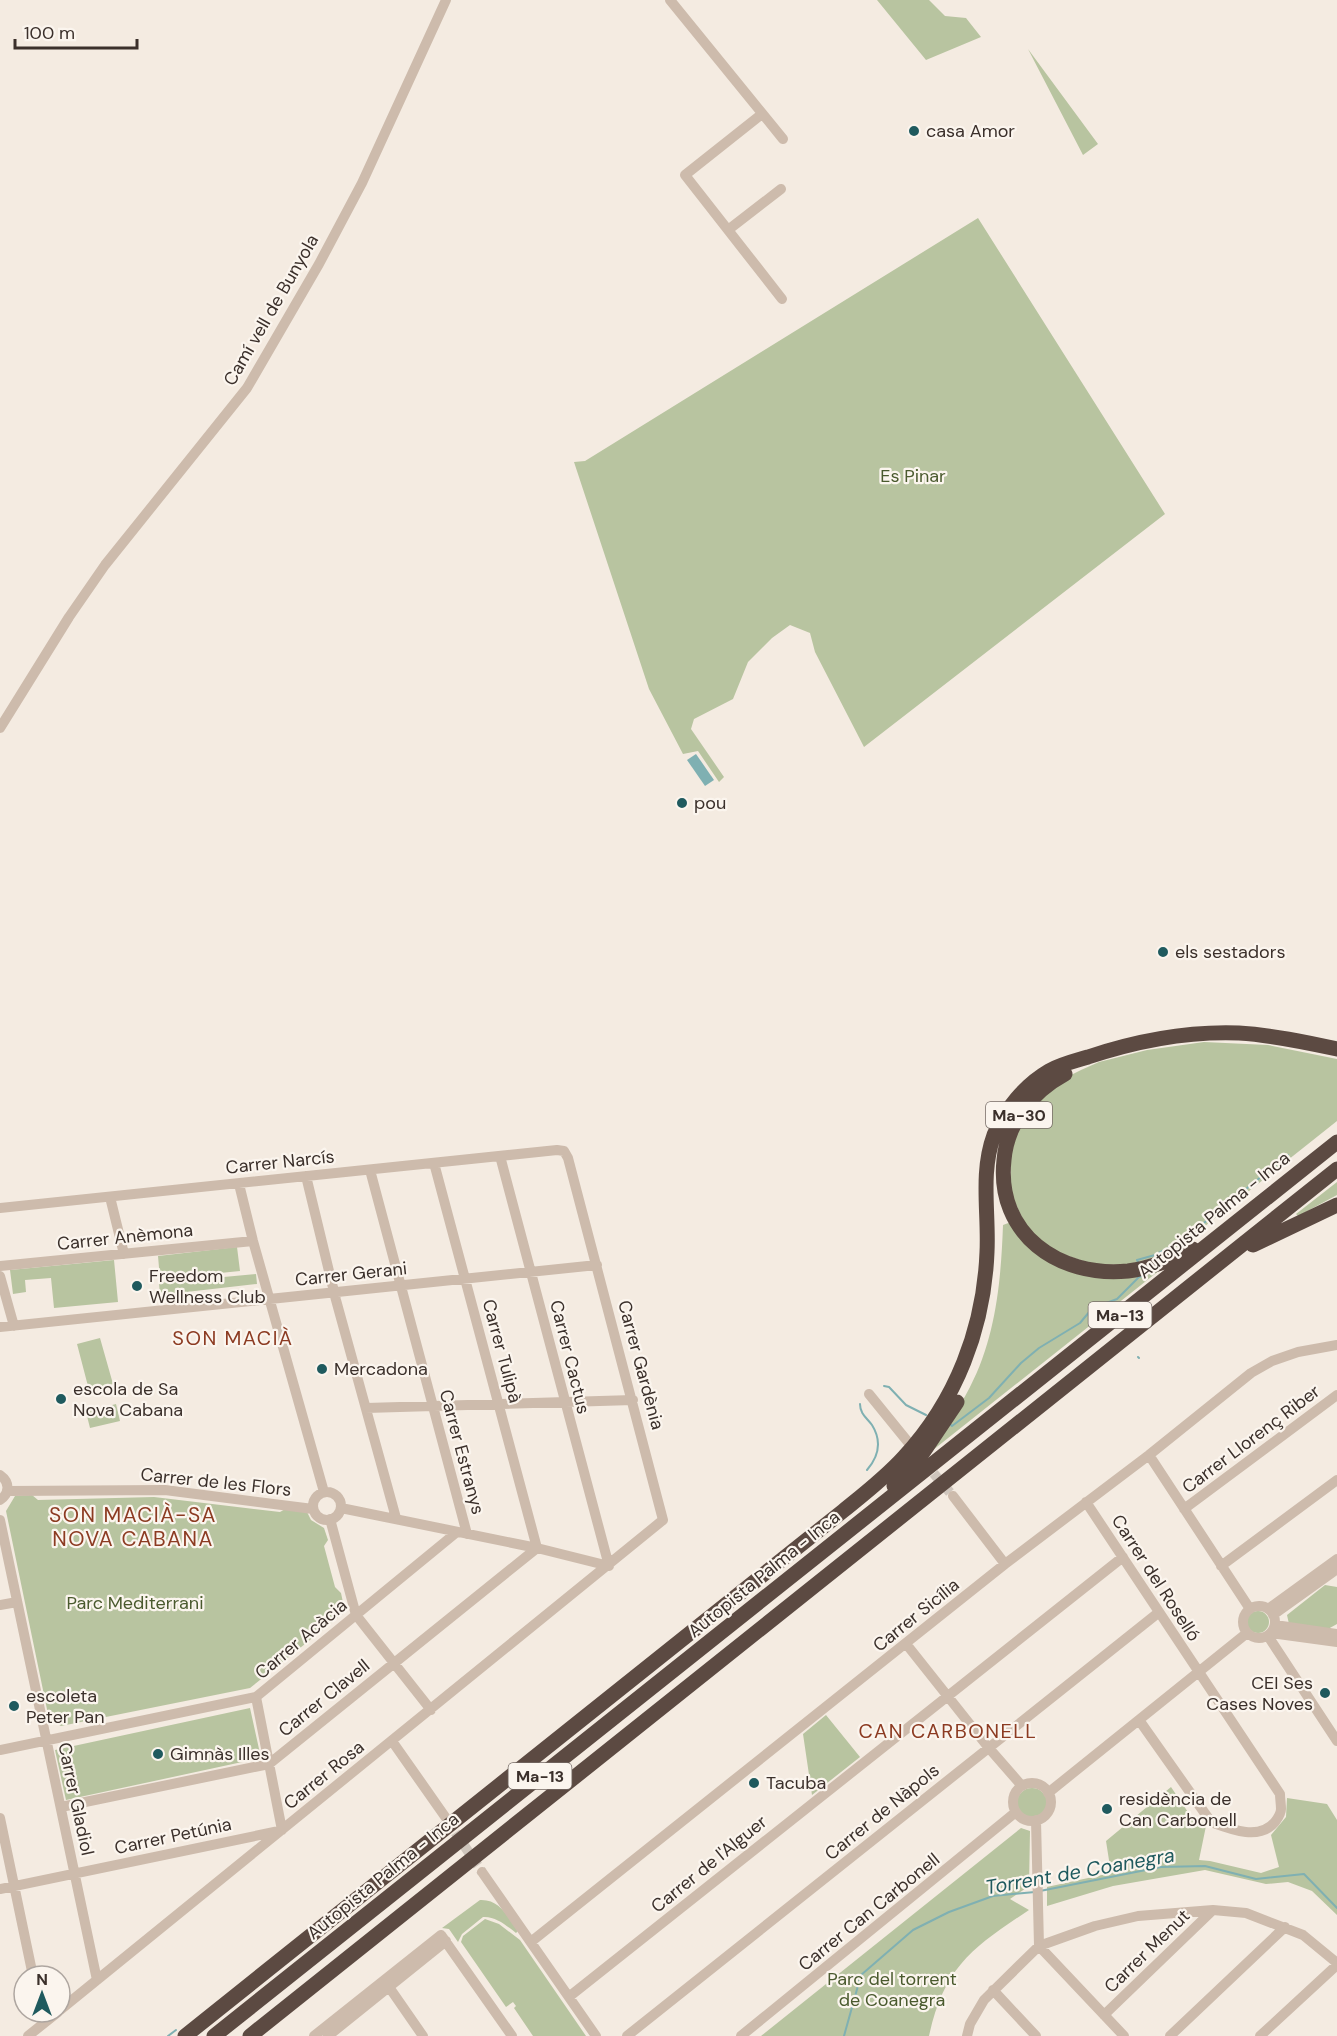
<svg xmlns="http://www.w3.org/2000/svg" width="1337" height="2036" font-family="'DM Sans',sans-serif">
<rect width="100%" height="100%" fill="#f4ebe1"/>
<path fill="#b8c4a0" d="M 877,0 L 929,0 L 945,16 L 966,18 L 981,37 L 926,60 Z
M 1028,49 L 1098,144 L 1083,155 Z
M 978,218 L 1165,514 L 864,747 L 815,652 L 810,633 L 790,625 L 772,638 L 748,662 L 733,699 L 694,719 L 691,729 L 724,777 L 719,782 L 698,751 L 683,754 L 649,689 L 574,462 L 585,461 Z
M 1204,1042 L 1268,1045 L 1337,1059 L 1337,1121 L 1185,1242 L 1181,1235 L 1176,1238 L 1180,1245 L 1164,1255 L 1126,1265 L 1092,1264 L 1057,1252 L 1029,1232 L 1011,1194 L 1011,1143 L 1026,1112 L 1065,1078 L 1081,1070 L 1099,1062 L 1147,1050 Z
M 1337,1182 L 1337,1195 L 1298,1216 L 1296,1214 Z
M 1011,1222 L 1062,1266 L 1165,1266 L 928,1454 C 942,1432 958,1411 970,1387 C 996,1337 1001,1280 1003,1225 Z
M 237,1247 L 240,1271 L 160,1279 L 158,1256 Z
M 114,1260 L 118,1302 L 54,1308 L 51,1278 L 25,1280 L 26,1292 L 13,1294 L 10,1270 Z
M 256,1274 L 257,1284 L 160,1295 L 159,1283 Z
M 100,1338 L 113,1384 L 89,1390 L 77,1344 Z
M 116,1404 L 120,1421 L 90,1428 L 86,1412 Z
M 32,1495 L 38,1500 L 154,1497 L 280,1512 L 287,1508 L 307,1512 L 311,1520 L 324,1528 L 328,1540 L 324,1546 L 335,1587 L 341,1593 L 345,1612 L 250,1688 L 61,1726 L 49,1719 L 6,1511 L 15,1496 Z
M 1325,1585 L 1337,1587 L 1337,1624 L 1328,1629 L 1289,1624 L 1287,1615 Z
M1247 1622a11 11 0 1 1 22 0a11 11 0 1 1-22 0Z
M 250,1708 L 261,1758 L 66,1800 L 55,1750 Z
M 826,1715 L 860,1757 L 812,1795 L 803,1734 Z
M 1171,1787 L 1196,1824 L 1201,1821 L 1206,1826 L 1199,1860 L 1210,1861 L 1261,1873 L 1279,1867 L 1271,1835 L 1286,1817 L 1287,1798 L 1327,1804 L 1337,1820 L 1337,1915 L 1312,1891 L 1288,1882 L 1266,1884 L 1205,1870 L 1113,1886 L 1047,1906 L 1047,1887 L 1111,1873 L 1106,1841 Z
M1017 1803a15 15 0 1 1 30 0a15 15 0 1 1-30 0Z
M 1021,1828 L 1030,1831 L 1029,1886 L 1010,1899 L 1029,1910 C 973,1947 944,1967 929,2036 L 761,2036 Z
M 480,1900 C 500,1899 508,1917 518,1931 L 516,1933 C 506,1925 495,1916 483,1917 L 462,1934 L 458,1942 L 449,1929 L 442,1928 Z
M 485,1919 L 499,1924 L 520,1940 L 586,2036 L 533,2036 L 514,2008 L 516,2006 L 513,2002 L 506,2007 L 461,1942 L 463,1936 Z"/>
<path fill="#7fb0b2" d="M 696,754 L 714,780 L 705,786 L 687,760 Z"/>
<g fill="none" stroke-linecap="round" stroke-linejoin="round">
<path stroke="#7fb0b2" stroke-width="2" d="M 1184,1239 L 1288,1155
M 1138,1262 L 1137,1260 L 1155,1255 L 1178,1243
M 1102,1314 L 1099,1309 L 1101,1305 L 1117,1299 L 1139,1277 L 1142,1276 L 1142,1275
M 1138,1357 L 1139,1358
M 884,1386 L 889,1387 L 906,1405 L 926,1415
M 860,1404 C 860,1414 867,1418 872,1425 C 882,1441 879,1456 867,1470
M 951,1425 L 952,1426 L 989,1398 L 1021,1363 L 1039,1348 L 1080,1323 L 1090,1311 L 1094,1309 L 1100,1312
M 1040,1891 L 1161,1867 L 1205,1866 L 1256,1879 L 1304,1874 L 1337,1908
M 168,2036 L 176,2030
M 844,2036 L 861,1975 L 913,1930 L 949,1912 L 993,1896 L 1035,1892"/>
<path stroke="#cfc6bd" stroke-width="10" stroke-dasharray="10 5" stroke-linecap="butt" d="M 924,1462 L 953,1496
M 447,1820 L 482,1872"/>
<path stroke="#cdbbac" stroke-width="10" d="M 670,0 L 783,139
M 762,114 L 685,175 L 782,299
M 728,230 L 781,189
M 0,728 L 69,617 L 105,565 L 247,388 L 319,264 L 362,183 L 446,0
M 500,1156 L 609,1566
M 370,1170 L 467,1534
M 306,1176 L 336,1300 L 396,1518
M 239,1184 L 253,1241 L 324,1492
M 110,1197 L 124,1254
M 0,1208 L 557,1150 L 564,1151 L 568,1158 L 663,1520 L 60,2010
M 0,1266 L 253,1241
M 0,1276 L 14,1326
M 0,1327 L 597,1265
M 869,1394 L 908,1442
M 366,1408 L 633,1400
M 1149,1455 L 1250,1609
M 0,1475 C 10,1482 10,1493 0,1500
M 8,1491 L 165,1490 L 313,1509
M313 1506a14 14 0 1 1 28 0a14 14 0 1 1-28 0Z
M 953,1496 L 1005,1564
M 1086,1502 L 1280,1794 C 1280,1799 1281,1804 1281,1809 C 1281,1813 1278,1818 1275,1822 C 1259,1841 1230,1829 1211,1822 L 1139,1720
M 341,1508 L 537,1548 L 609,1566
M 1184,1509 L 1337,1395
M 330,1519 L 356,1615 L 431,1710
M 0,1520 L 97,1980
M 1221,1566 L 1337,1480
M 0,1605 L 17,1602
M1243 1622a16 16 0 1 1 32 0a16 16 0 1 1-32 0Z
M 1268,1609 L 1337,1559
M 1273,1615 L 1337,1569
M 1275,1625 L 1337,1634
M 1271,1633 L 1337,1642
M 1268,1636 L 1337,1741
M 907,1645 L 988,1747 L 1022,1786
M 256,1697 L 282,1830
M 392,1741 L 446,1818
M 0,1750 L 256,1697 L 457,1532
M1013 1802a19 19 0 1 1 38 0a19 19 0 1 1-38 0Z
M 1048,1793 L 1247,1633
M 61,1807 L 269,1764 L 537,1548 L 434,1163
M 0,1818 L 33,1976
M 1036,1820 L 1039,1946 L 1124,2036
M 482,1872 L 596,2036
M 0,1889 L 279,1831
M 532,1941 L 1005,1564 L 1149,1455 L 1251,1373 L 1272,1361 L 1298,1352 L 1337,1345
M 389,1987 L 423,2036
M 993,1990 L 1036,2036
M 570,1996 L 1123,1557
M 1104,2015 L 1213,1910
M 28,2036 L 58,2012
M 314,2036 L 441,1935 L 512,2036
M 328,2036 L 446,1941
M 627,2036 L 1158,1613
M 741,2036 L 1016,1812
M 967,2036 L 970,2024 L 984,2000 L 1039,1946 L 1095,1926 L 1138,1916 L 1213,1910 L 1246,1913 L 1303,1935 L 1337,1963
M 1170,2036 L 1285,1927
M 1260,2036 L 1337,1965"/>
<path stroke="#5c4a42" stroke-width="15" d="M 1065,1074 C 1032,1092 1007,1123 1004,1160 C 996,1234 1059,1278 1128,1271 C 1152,1268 1172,1259 1193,1249
M 1253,1245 L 1337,1205
M 894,1486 L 924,1451 L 957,1402
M 185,2036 L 843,1511 C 864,1494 886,1477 904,1457 C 956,1401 984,1328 987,1252 C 989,1213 980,1173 994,1135 C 1005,1109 1025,1085 1049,1071 C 1061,1064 1075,1061 1088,1057 C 1136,1041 1187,1031 1239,1033 C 1272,1035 1305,1042 1337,1049
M 214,2036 L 1337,1142
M 250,2036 L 1337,1169"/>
</g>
<g fill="#1f5a5e" stroke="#fbf5ee" stroke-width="2">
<circle cx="914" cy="131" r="6"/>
<circle cx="682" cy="803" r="6"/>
<circle cx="1163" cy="952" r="6"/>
<circle cx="137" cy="1286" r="6"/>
<circle cx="322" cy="1369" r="6"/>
<circle cx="61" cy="1399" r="6"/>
<circle cx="1325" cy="1693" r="6"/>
<circle cx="14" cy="1706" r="6"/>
<circle cx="158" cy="1754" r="6"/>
<circle cx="754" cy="1783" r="6"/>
<circle cx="1107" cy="1809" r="6"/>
</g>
<g text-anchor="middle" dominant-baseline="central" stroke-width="4.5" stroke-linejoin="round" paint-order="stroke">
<g fill="#fbf5ee" stroke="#756b66" stroke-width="1.5">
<rect x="986" y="1102" width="66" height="26" rx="4.5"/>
<rect x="1088.5" y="1302" width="63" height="26" rx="4.5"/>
<rect x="508.5" y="1763" width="63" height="26" rx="4.5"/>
</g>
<g font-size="16" font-weight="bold" fill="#3b302b">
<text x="1019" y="1115">Ma-30</text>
<text x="1120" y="1315">Ma-13</text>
<text x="540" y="1776">Ma-13</text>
</g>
<g font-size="18" fill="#3b302b" stroke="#fbf5ee" text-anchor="start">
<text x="926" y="131">casa Amor</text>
<text x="694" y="803">pou</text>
<text x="1175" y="952">els sestadors</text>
<text x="149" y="1276">Freedom<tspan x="149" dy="21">Wellness Club</tspan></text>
<text x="334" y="1369">Mercadona</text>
<text x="73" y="1389">escola de Sa<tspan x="73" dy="21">Nova Cabana</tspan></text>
<text x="1313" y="1683" text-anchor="end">CEI Ses<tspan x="1313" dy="21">Cases Noves</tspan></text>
<text x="26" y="1696">escoleta<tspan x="26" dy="21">Peter Pan</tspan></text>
<text x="170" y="1754">Gimnàs Illes</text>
<text x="766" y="1783">Tacuba</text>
<text x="1119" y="1799">residència de<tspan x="1119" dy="21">Can Carbonell</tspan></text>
</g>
<g font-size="18" fill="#3b302b" stroke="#fbf5ee">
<text transform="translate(271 310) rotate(-60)">Camí vell de Bunyola</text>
<text transform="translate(280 1162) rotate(-6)">Carrer Narcís</text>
<text transform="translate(1214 1215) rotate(-39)">Autopista Palma - Inca</text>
<text transform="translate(125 1237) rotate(-6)">Carrer Anèmona</text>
<text transform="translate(351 1274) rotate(-6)">Carrer Gerani</text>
<text transform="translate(502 1351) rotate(75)">Carrer Tulipà</text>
<text transform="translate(570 1357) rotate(76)">Carrer Cactus</text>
<text transform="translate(641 1365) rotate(75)">Carrer Gardènia</text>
<text transform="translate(1251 1439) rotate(-37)">Carrer Llorenç Riber</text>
<text transform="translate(462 1452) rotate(75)">Carrer Estranys</text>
<text transform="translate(216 1482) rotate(6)">Carrer de les Flors</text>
<text transform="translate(764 1574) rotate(-39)">Autopista Palma - Inca</text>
<text transform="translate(1156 1578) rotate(57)">Carrer del Roselló</text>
<text transform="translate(916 1615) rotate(-39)">Carrer Sicília</text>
<text transform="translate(301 1639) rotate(-40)">Carrer Acàcia</text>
<text transform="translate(324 1698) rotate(-39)">Carrer Clavell</text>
<text transform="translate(324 1775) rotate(-39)">Carrer Rosa</text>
<text transform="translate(76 1799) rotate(78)">Carrer Gladiol</text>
<text transform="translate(882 1812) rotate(-39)">Carrer de Nàpols</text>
<text transform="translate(173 1836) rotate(-12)">Carrer Petúnia</text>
<text transform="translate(709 1864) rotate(-39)">Carrer de l'Alguer</text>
<text transform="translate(383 1876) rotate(-39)">Autopista Palma - Inca</text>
<text transform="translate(869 1912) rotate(-39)">Carrer Can Carbonell</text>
<text transform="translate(1147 1951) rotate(-44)">Carrer Menut</text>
</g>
<g font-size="18" fill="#4a5a2e" stroke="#fbf5ee">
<text x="913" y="476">Es Pinar</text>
<text x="135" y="1603">Parc Mediterrani</text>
<text x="892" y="1979">Parc del torrent<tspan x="892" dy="21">de Coanegra</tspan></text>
</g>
<g font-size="20" letter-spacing="1.5" fill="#8c3b22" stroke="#fbf5ee">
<text x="233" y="1338">SON MACIÀ</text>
<text x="948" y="1731">CAN CARBONELL</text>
</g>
<g font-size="20" font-style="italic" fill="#1f5a5e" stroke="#fbf5ee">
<text transform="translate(1080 1871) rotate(-10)">Torrent de Coanegra</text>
</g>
<g font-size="21" letter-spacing="1.5" fill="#8c3b22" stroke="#fbf5ee">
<text x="133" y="1515">SON MACIÀ-SA<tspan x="133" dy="24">NOVA CABANA</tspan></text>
</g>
</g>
<g transform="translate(42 1994)"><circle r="28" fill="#fbf5ee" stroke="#aea6a0" stroke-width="1.5"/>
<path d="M0-4.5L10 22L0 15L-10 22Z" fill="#1f5a5e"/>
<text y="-9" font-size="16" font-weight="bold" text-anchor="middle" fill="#3b302b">N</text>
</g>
<path d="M15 39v9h122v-9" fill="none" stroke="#3b302b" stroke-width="3"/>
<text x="24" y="39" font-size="18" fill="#3b302b" stroke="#fbf5ee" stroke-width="4.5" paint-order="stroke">100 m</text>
</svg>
